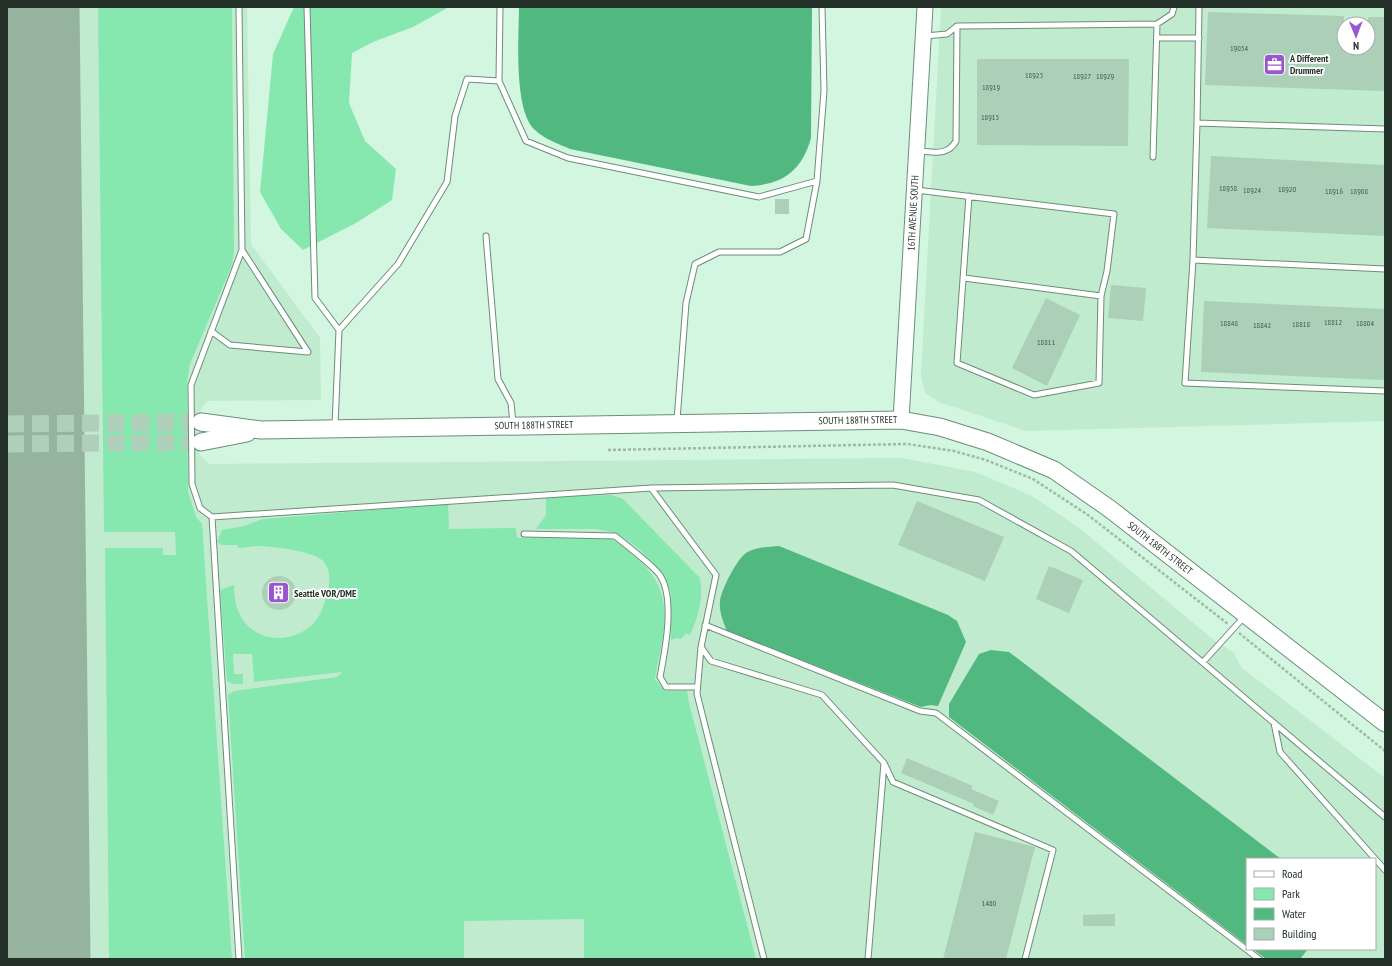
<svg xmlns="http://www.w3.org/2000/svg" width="1392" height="966" font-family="'PT Sans Narrow',sans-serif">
<rect width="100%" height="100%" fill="#d2f6df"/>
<path fill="#c0ebcf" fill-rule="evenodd" d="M 7,7 L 247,7 L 251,244 L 320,338 L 321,400 L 207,401 L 201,409 L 199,454 L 209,464 L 902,458 L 975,472 L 1032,496 L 1078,527 L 1215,641 L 1233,652 L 1242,668 L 1385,778 L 1385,959 L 7,959 ZM 1247,859 L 1375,859 L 1375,949 L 1247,949 Z
M 941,7 L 1385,7 L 1385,421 L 1026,431 L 939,402 L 925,393 L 921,375 ZM 1344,24 L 1368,24 L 1368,48 L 1344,48 Z"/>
<path fill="#87e8af" d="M 98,7 L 232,7 L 234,251 L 232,265 L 190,364 L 187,383 L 188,491 L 196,517 L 202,524 L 232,959 L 109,959 L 105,548 L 163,548 L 163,555 L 176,555 L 175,532 L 104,532 Z
M 294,7 L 449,7 L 413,27 L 373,42 L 352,53 L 349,103 L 365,141 L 396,169 L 392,200 L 356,223 L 303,250 L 281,229 L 260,192 L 273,54 Z
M 610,495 L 622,498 L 700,578 C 704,598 698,617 690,635 L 686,633 L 681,639 L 676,638 L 671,640 L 671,593 L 663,573 L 638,548 L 617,533 L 596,529 L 536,529 L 546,515 L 546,497 Z
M 448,504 L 449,529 L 516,528 L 517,538 L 607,537 C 618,542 626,549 635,557 C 679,593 663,631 655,679 L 665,691 L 687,691 L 689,703 L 756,959 L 584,959 L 584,919 L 464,921 L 464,959 L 245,959 L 228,695 L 234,691 L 337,677 L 342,672 L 254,682 L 252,654 L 233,654 L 234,674 L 243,674 L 243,684 L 233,684 L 227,681 L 220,590 L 234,585 C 234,604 239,622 256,632 C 275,643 298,638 313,624 C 321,616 324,604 327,594 C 330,583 331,571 324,562 C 316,551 271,546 257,546 C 251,546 245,548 239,548 L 237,545 L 222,545 L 217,542 L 222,530 L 244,526 L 263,519 Z"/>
<path fill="#51b880" d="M 519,7 L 812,7 L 811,138 C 802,170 784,184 751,186 L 570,149 C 559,144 544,139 535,130 C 513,110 519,36 519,7 Z
M 779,546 L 948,615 L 957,621 L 966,642 L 938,706 L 930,705 L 921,707 L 727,631 C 723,621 719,612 720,601 C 721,590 737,559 746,553 C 755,547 768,547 779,546 Z
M 991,650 L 1009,652 L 1281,859 L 1247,859 L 1247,945 L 949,717 L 949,704 L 979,654 Z
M 1253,949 L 1308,949 L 1300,959 L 1266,959 Z"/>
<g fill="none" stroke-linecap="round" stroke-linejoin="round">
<path stroke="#96b3a0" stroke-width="36" d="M 7,755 C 27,731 33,720 43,690
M 7,816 C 25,832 36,867 45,888"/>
<path stroke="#96b3a0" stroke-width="89" d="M 35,7 L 46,959"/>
</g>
<path fill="#accfb8" d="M 1208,12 L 1344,16 L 1344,48 L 1368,48 L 1368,17 L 1385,17 L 1385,91 L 1205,85 Z
M 977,59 L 1129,59 L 1128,146 L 977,145 Z
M 1211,156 L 1385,165 L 1385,236 L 1207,228 Z
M 775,199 L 789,199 L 789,214 L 775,214 Z
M 1111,285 L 1146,288 L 1143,321 L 1108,318 Z
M 1046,298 L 1080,315 L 1047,386 L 1012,368 Z
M 1204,301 L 1385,309 L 1385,380 L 1201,372 Z
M 917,501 L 1004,537 L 985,581 L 898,545 Z
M 1049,566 L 1083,580 L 1069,613 L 1036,599 Z
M262 593a17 17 0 1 1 34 0a17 17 0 1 1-34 0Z
M 907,758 L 973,786 L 971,789 L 999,801 L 993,815 L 973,806 L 974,804 L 901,773 Z
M 975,832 L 1035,847 L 1006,959 L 943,959 Z
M 1115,914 L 1115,926 L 1083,926 L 1083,915 Z"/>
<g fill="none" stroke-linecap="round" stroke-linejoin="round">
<path stroke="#afcfba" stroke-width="17" stroke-dasharray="17 8" stroke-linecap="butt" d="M 7,424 L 201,422
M 7,444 L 201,442"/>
<defs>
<path id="lane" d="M 239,7 L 242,250 L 191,385 L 192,484 L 200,508 L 212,517 L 651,488 L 893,485 L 979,500 L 1071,551 L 1385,817
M 307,7 L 315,298 L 339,330
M 500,7 L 499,81 L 526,141 L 568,158 L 759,197 L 817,181
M 1199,7 L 1197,123 L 1385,129
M 925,36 L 947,34 L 957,26 L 1157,24 L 1172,14 L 1174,7
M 1157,38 L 1199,38
M 1197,123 L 1193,260 L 1385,269
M 919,151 C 934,152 948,156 956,141 L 957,26
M 1153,157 L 1157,24
M 916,190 L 1114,214 L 1107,271 L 1101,296 L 1099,383 L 1034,395 L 957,363 L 969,196
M 486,236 L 498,379 L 511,403 L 513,423
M 1193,260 L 1185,383 L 1385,391
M 964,278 L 1101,296
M 211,331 L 230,345 L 308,352 L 242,250
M 677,420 L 686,303 L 695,264 L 719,252 L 780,252 L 806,239 L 817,181 L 824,91 L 822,7
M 335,426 L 339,330 L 398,264 L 447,182 L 455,116 L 467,79 L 499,81
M 651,488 L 716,575 L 701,647 L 711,661 L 822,695 L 884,763 L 868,959
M 212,517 L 239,959
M 524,534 L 615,536 C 626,545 651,564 659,574 C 676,597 665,651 660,677 L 666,687 L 697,687
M 705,625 L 920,711 L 936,713 L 1259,959
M 701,647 L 697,694 L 764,959
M 1203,662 L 1244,617
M 1274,723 L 1280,752 L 1385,870
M 884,763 L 893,782 L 1053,850 L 1025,959"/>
<path id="secondary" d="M 901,420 L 925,7"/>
<path id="primary" d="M 201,422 L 261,430 L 901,420 L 940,427 L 988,442 L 1054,470 L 1110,509 L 1385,723
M 201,442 L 247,433"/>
</defs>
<use href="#lane" stroke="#6c8e79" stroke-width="7"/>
<use href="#secondary" stroke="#6c8e79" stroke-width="17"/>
<use href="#primary" stroke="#6c8e79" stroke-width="19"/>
<path stroke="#9dbba8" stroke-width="2.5" stroke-dasharray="3 2" stroke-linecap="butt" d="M 608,450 L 907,444 L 954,451 L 986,460 L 1033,479 L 1088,515 L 1228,624
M 1239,633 L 1385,751"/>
<use href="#lane" stroke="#fff" stroke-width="5"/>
<use href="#secondary" stroke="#fff" stroke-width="15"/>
<use href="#primary" stroke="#fff" stroke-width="17"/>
</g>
<defs>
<symbol id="office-square" viewBox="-11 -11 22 22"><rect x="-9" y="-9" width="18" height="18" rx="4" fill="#9857cd" stroke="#fff"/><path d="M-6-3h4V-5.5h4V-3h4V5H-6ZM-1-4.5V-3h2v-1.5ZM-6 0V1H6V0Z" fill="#fff"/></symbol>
<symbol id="building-square" viewBox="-11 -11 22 22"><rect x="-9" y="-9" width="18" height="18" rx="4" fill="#9857cd" stroke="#fff"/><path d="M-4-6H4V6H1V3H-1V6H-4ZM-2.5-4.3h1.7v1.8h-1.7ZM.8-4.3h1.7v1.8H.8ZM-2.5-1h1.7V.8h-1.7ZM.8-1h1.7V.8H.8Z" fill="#fff"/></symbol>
</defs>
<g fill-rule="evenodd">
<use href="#office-square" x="1262" y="52" width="25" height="25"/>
<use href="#building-square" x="266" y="580" width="25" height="25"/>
</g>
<g text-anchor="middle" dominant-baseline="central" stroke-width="3.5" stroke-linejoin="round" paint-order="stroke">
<g font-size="8" fill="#45584c">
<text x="1239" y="48">19034</text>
<text x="1034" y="75">18923</text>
<text x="1082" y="76">18927</text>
<text x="1105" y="76">18929</text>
<text x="991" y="87">18919</text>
<text x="990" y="117">18915</text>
<text x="1228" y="188">18938</text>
<text x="1287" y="189">18920</text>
<text x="1252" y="190">18924</text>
<text x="1334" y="191">18916</text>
<text x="1359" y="191">18908</text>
<text x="1333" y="322">18812</text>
<text x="1229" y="323">18848</text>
<text x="1365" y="323">18804</text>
<text x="1301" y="324">18818</text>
<text x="1262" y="325">18842</text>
<text x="1046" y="342">18811</text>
<text x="989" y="903">1480</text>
</g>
<g font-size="10" font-weight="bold" fill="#233128" stroke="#fff" text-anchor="start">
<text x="1290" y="58">A Different<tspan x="1290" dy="12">Drummer</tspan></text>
<text x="294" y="593">Seattle VOR/DME</text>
</g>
<g font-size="10" fill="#233128" stroke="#fff">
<text transform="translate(913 213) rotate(-87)">16TH AVENUE SOUTH</text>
<text transform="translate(858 420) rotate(-1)">SOUTH 188TH STREET</text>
<text transform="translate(534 425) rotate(-1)">SOUTH 188TH STREET</text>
<text transform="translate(1160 548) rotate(38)">SOUTH 188TH STREET</text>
</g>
</g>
<rect width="1392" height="966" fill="none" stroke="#233128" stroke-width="16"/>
<rect x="1246" y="858" width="130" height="92" fill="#ffffff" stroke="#a7ada9"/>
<rect x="1254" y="871" width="20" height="6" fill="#ffffff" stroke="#a7ada9"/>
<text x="1282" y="878" font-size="12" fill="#233128">Road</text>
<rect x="1254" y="888" width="20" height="12" fill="#87e8af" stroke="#a7ada9"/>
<text x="1282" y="898" font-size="12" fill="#233128">Park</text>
<rect x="1254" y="908" width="20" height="12" fill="#51b880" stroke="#a7ada9"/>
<text x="1282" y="918" font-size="12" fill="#233128">Water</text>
<rect x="1254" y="928" width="20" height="12" fill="#accfb8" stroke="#a7ada9"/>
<text x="1282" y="938" font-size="12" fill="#233128">Building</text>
<g transform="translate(1356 36) rotate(179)"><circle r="19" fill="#ffffff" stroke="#a7ada9"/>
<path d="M0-3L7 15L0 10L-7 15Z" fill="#9857cd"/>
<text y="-6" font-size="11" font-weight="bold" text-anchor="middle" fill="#233128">N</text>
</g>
</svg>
